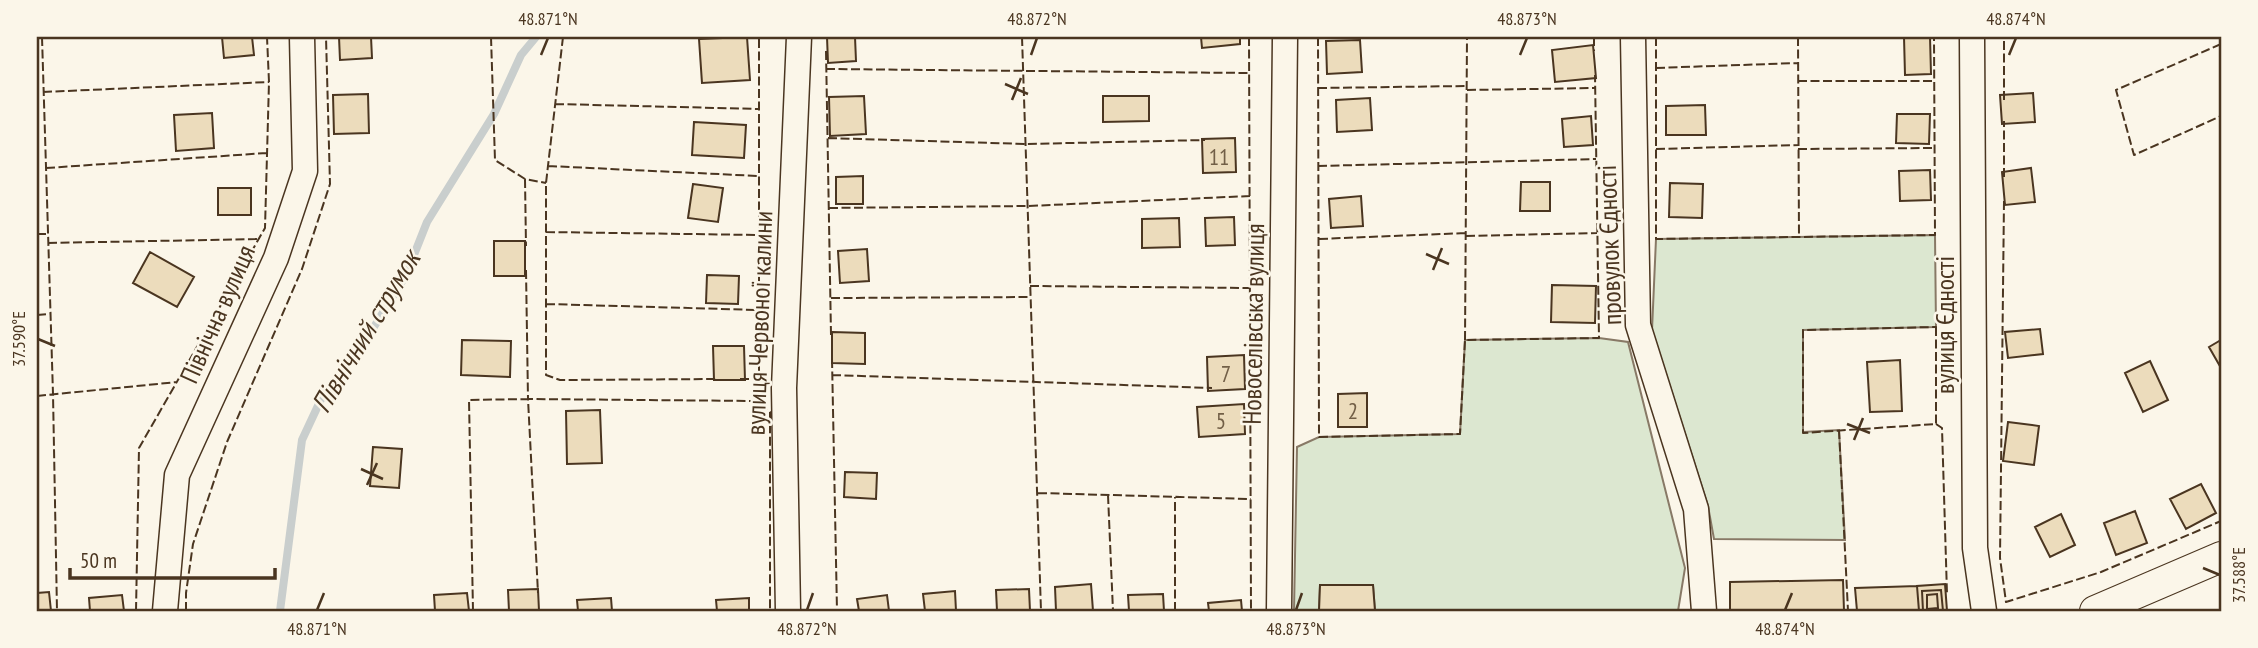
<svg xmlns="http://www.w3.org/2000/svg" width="2258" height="648" font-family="'PT Sans Narrow',sans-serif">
<rect width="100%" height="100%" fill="#fbf6e9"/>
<path fill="#dce7d0" stroke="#887966" stroke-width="2" d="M 1935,235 L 1936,327 L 1803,330 L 1803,432 L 1839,430 L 1845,540 L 1714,539 L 1708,506 L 1652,330 L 1656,239 Z
M 1599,338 L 1628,342 L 1685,568 L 1678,611 L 1375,611 L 1373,585 L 1320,585 L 1319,611 L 1294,611 L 1297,447 L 1319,437 L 1460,434 L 1465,340 Z"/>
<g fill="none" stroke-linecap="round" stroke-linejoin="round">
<path stroke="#c9cecd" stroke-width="8" d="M 280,611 L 302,440 L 323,395 L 361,348 L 406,275 L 427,222 L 494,114 L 521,55 L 536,37"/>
</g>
<path fill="#ecdcbc" stroke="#4a3520" stroke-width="2" d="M 222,37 L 252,37 L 254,55 L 224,58 Z
M 339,37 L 371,37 L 372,58 L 340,60 Z
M 747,37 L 750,80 L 702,83 L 699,39 Z
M 827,37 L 855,37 L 856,61 L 828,63 Z
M 1201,37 L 1240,37 L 1240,44 L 1202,48 Z
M 1904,37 L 1930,37 L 1931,74 L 1905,75 Z
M 1360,40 L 1362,72 L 1327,74 L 1326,41 Z
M 1593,45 L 1596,78 L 1555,82 L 1552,50 Z
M 2033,93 L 2035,122 L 2002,124 L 2000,95 Z
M 368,94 L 369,133 L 334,134 L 333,95 Z
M 864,96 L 866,134 L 830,136 L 829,97 Z
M 1103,96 L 1149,96 L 1149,121 L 1103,122 Z
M 1370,98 L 1372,130 L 1337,132 L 1336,100 Z
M 1705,105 L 1706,135 L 1666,135 L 1666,106 Z
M 212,113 L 214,148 L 176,151 L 174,115 Z
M 1897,114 L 1930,114 L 1929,144 L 1896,143 Z
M 1591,116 L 1593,145 L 1564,147 L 1562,119 Z
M 694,122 L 746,125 L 744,158 L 692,155 Z
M 1235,138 L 1236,172 L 1203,173 L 1202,139 Z
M 2031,168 L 2035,202 L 2005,205 L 2002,172 Z
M 1930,170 L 1931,200 L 1900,201 L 1899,171 Z
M 863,176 L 863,204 L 836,204 L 836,177 Z
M 1521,182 L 1550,182 L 1550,211 L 1520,211 Z
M 1670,183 L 1703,184 L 1702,218 L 1669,217 Z
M 693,184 L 723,188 L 718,222 L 688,218 Z
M 218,188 L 251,188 L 251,215 L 218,215 Z
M 1361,196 L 1363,226 L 1331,228 L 1329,199 Z
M 1234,217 L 1235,245 L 1206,246 L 1205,218 Z
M 1179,218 L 1180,247 L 1142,248 L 1142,219 Z
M 494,241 L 525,241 L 525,276 L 494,276 Z
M 867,249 L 869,281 L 840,283 L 838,251 Z
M 150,252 L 194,277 L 177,307 L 133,283 Z
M 707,275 L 739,276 L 738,304 L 706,303 Z
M 1552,285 L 1596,286 L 1595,323 L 1551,322 Z
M 2040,329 L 2043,354 L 2008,358 L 2005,332 Z
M 832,332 L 865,333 L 865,364 L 832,363 Z
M 462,340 L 511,341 L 510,377 L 461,375 Z
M 2221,340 L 2221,368 L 2209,347 Z
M 713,346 L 744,346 L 745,380 L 714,380 Z
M 1244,355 L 1245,389 L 1208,391 L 1207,357 Z
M 1900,360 L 1902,411 L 1870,412 L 1867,362 Z
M 2150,361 L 2168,400 L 2143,412 L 2125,373 Z
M 1367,393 L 1367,427 L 1338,427 L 1338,394 Z
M 1244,404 L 1245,434 L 1199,437 L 1197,407 Z
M 600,410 L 602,463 L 567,464 L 566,411 Z
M 2008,422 L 2039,426 L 2034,465 L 2003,461 Z
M 373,447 L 402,449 L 399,488 L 370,486 Z
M 845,472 L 877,473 L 876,499 L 844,497 Z
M 2201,484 L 2216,513 L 2186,529 L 2170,499 Z
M 2135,511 L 2147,543 L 2116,555 L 2104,523 Z
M 2061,514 L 2075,545 L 2050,557 L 2035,527 Z
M 1843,580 L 1844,611 L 1730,611 L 1730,582 Z
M 1091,584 L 1093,611 L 1056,611 L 1055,587 Z
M 1945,584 L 1947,611 L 1919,611 L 1917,586 Z
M 1320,585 L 1373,585 L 1375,611 L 1319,611 Z
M 1917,586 L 1919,611 L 1857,611 L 1855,588 Z
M 538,589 L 539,611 L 509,611 L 508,590 Z
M 1029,589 L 1030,611 L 997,611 L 996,590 Z
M 1941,590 L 1943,611 L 1923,611 L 1922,591 Z
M 955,591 L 956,611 L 925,611 L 923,594 Z
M 49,592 L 51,611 L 37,611 L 37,593 Z
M 467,593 L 469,611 L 435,611 L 434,595 Z
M 1163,594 L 1164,611 L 1129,611 L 1128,595 Z
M 1937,594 L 1938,608 L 1927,609 L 1927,595 Z
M 122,595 L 124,611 L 90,611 L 89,598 Z
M 887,595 L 889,611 L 859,611 L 857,599 Z
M 611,598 L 612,611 L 578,611 L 577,600 Z
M 749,598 L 749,611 L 717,611 L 716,600 Z
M 1241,600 L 1242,611 L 1209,611 L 1208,603 Z"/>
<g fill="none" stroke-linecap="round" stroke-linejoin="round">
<defs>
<path id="minor" d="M 1633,37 L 1638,325 L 1696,509 L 1704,611
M 1972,37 L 1975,548 L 1984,611
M 165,611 L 177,475 L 276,258 L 305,171 L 302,37
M 788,611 L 784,388 L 799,37
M 1279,611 L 1285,37"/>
<path id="tertiary" d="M 2095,611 L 2221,557"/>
</defs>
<use href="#minor" stroke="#4a3520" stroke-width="27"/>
<use href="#tertiary" stroke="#4a3520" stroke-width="32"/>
<use href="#minor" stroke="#fbf6e9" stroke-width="24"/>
<use href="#tertiary" stroke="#fbf6e9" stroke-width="30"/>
<path stroke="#4a3520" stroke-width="2" stroke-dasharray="9 3.5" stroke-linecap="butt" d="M 42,37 L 53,394 L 57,611
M 491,37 L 495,160 L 525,179 L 546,183
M 563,37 L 546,183 L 546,375 L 560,380 L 716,379
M 1022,37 L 1041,611
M 1249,37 L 1251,611
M 1318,37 L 1319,437 L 1460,434 L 1465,340 L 1599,338 L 1595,75
M 1594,37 L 1594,51
M 1656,37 L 1656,239 L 1935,235 L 1934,37
M 1798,37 L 1799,237
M 2221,44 L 2116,90 L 2134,155 L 2221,116
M 826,51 L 831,335
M 1656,68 L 1798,63
M 826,69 L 1249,73
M 1798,81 L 1934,81
M 1318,88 L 1467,86
M 1467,90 L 1595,88
M 43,92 L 269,82
M 2004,100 L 2004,37
M 555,104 L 759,109
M 828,138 L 1026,144 L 1205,140
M 1656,149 L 1799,145
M 1798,149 L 1935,148
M 548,166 L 759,176
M 1318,166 L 1596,159
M 46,168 L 267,153
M 2004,177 L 2004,121
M 525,179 L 526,246
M 2004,201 L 2000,558 L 2006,602 L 2101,572 L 2221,521
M 829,208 L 1028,206 L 1250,196
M 546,232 L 759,235
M 37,234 L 48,234
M 1466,236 L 1597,233
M 1319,239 L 1466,233
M 48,243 L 259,239
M 526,270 L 528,399 L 758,401 L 770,412 L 770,611
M 1030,286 L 1250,288
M 831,298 L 1031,297
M 546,304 L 759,310
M 37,315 L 50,314
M 1936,327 L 1936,424 L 1803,433 L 1803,330 Z
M 1465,340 L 1467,37
M 832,359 L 837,611
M 832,375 L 1212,388
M 740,379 L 759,379 L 759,37
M 37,396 L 177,382
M 1936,424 L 1942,428 L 1947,594
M 1839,430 L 1848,611
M 1038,493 L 1251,499
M 1108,495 L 1113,611
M 136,611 L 139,448 L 265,228 L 269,82 L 267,37
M 186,611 L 186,593 L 193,544 L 227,442 L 302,269 L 330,184 L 326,37
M 473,611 L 469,400 L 528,399 L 538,593
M 1175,611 L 1175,497"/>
</g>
<path fill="none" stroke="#4a3520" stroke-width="2.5" d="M 541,55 L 548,38M 1031,55 L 1037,38M 1520,55 L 1527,38M 2009,55 L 2016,38M 1005,84 L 1028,94M 1012,100 L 1021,78M 1426,254 L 1449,264M 1433,270 L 1442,248M 38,339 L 55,346M 1847,424 L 1870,433M 1854,440 L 1863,418M 361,469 L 383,479M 367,485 L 377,463M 2203,568 L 2220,575M 317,610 L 324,593M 807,610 L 813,593M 1296,610 L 1302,593M 1785,610 L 1792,593"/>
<g text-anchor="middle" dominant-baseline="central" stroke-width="5" stroke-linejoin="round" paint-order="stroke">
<g font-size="23" fill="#725f47">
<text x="1219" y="156">11</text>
<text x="1226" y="373">7</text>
<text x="1353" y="410">2</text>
<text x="1221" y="420">5</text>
</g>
<g font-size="26" fill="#4a3520" stroke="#fbf6e9">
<text transform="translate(1609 245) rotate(-92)">провулок Єдності</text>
<text transform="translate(217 314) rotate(-66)">Північна вулиця</text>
<text transform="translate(759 323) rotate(-88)">вулиця Червоної калини</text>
<text transform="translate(1253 324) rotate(-89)">Новоселівська вулиця</text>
<text transform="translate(1944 325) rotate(-90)">вулиця Єдності</text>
</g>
<g font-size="28" font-style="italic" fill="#4a3520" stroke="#fbf6e9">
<text transform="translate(365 331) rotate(-59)">Північний струмок</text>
</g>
</g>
<rect width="2258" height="648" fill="none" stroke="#fbf6e9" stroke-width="77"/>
<path d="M70 568v10h205v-10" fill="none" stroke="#4a3520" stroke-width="3.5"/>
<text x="80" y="568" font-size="21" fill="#4a3520" stroke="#fbf6e9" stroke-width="5" paint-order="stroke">50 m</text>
<rect x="38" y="38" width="2182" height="572" fill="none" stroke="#4a3520" stroke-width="2.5"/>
<g font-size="18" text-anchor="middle" fill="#4a3520">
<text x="548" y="25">48.871°N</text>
<text x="1037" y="25">48.872°N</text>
<text x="1527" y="25">48.873°N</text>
<text x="2016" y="25">48.874°N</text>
<text transform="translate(19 339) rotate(-90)" y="6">37.590°E</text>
<text transform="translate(2239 575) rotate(-90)" y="6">37.588°E</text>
<text x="317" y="635">48.871°N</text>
<text x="807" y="635">48.872°N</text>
<text x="1296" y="635">48.873°N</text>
<text x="1785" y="635">48.874°N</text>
</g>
</svg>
